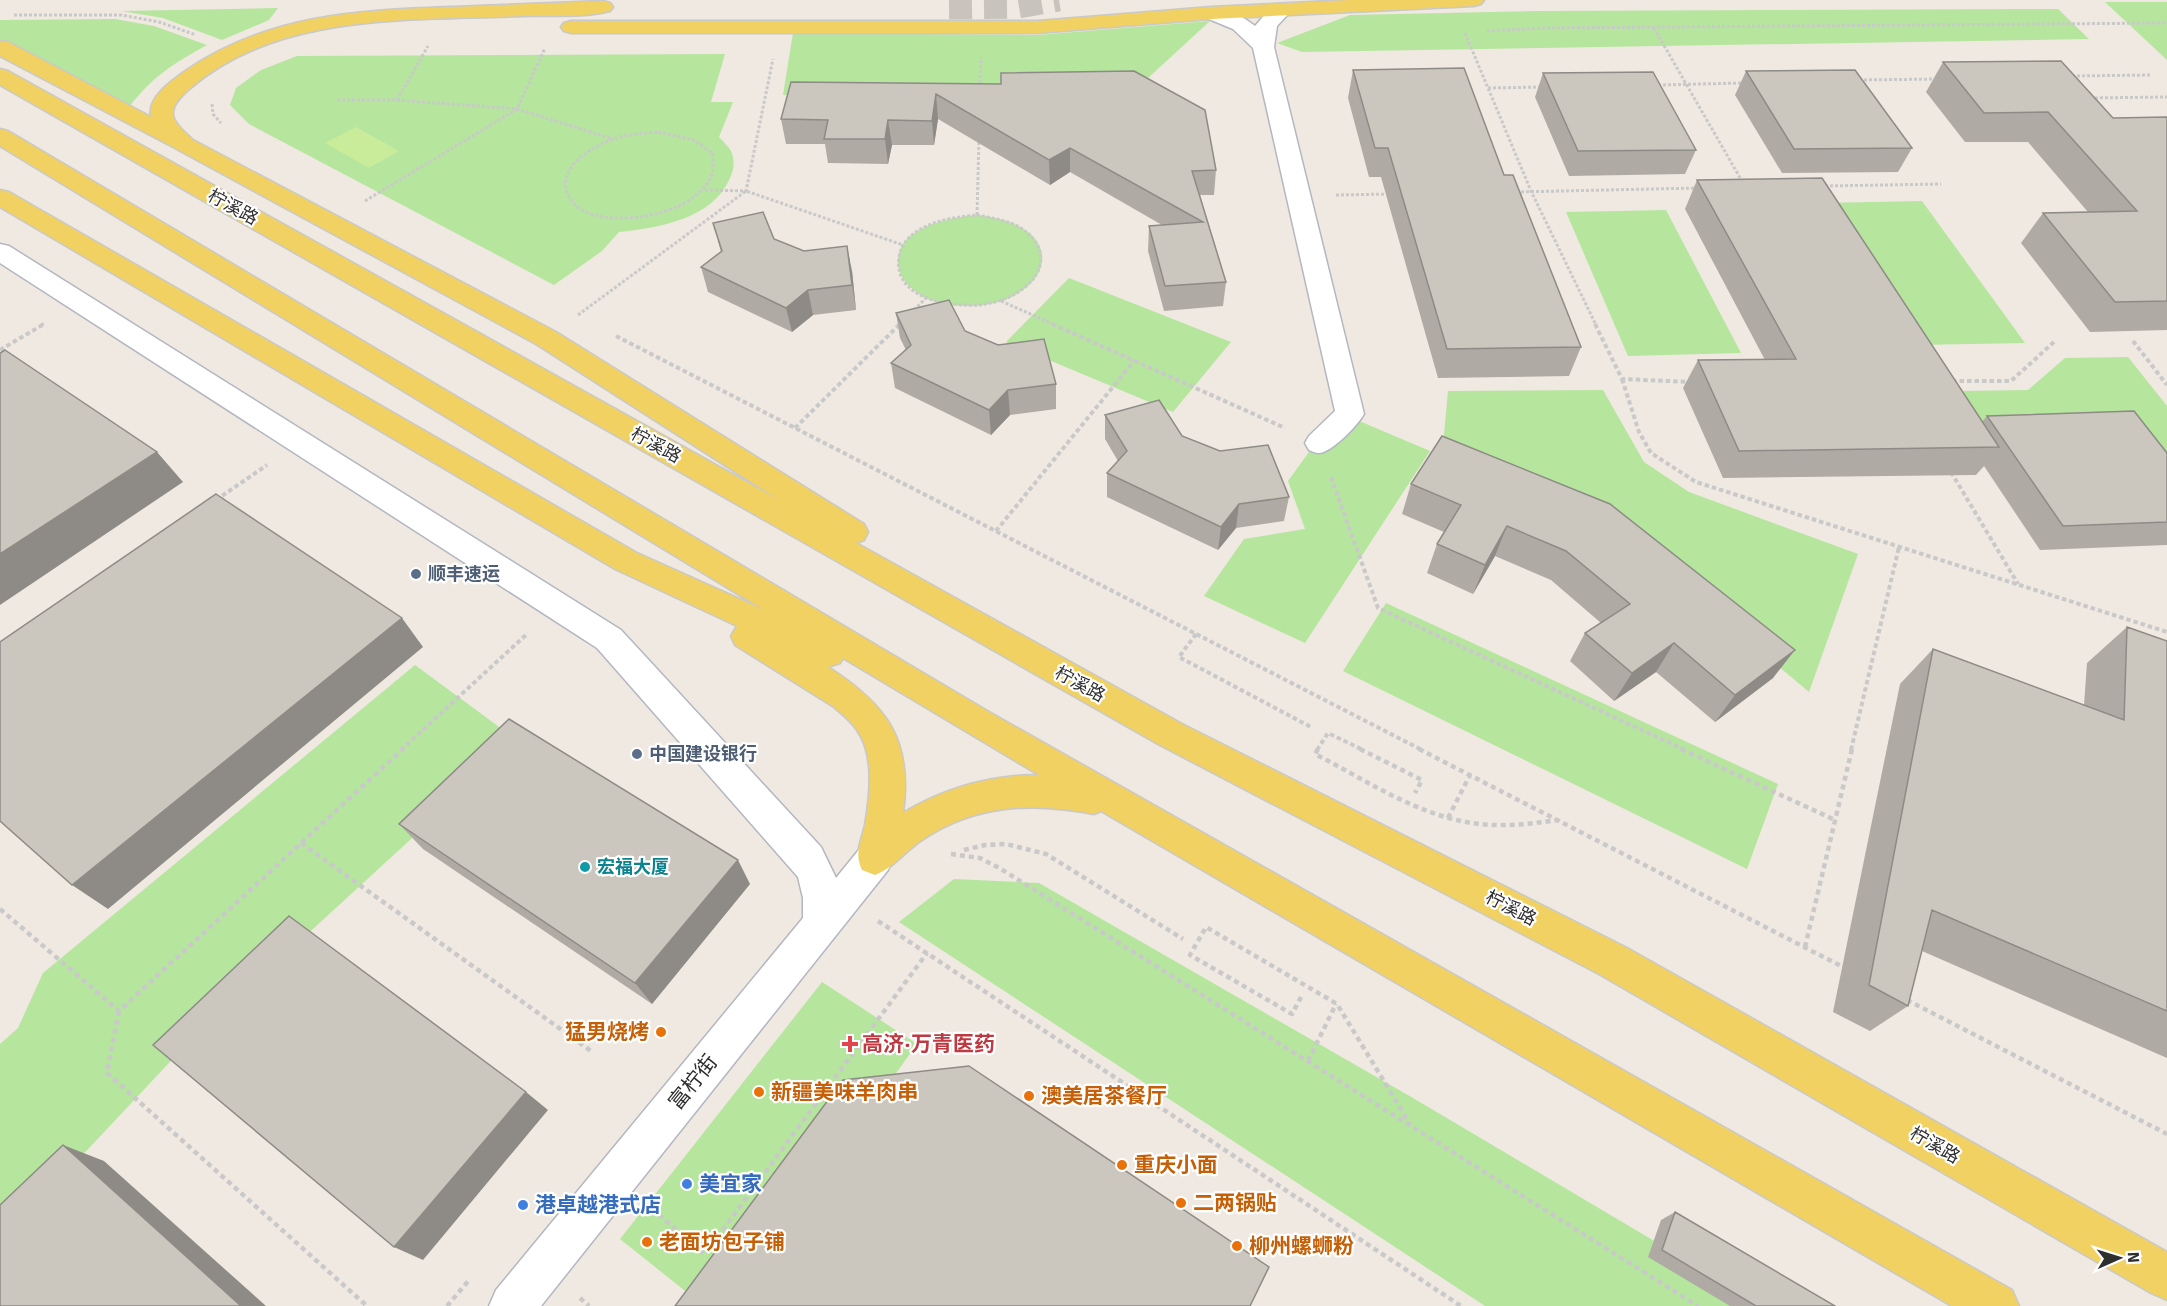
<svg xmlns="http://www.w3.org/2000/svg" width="2167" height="1306" font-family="Signika,'Noto Sans SC',sans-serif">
<rect width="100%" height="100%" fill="#efe9e1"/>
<path fill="#b6e59e" d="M 2105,2 L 2167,2 L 2167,60 Z
M 278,8 L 269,20 L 222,40 L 163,18 L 121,11 Z
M 2058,9 L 2089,39 L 1302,52 L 1277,43 L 1350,15 L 1536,11 Z
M 115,19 L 154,26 L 207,45 C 173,64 154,75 129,107 L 0,41 L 0,20 Z
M 1210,21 L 1135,90 L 783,95 L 793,33 L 1037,35 Z
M 725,54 L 711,102 L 733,102 L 719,137 C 723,141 728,146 731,151 C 735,160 734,170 730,178 C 713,219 658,228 619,232 L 602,251 L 554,285 L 249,124 L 230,105 L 236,88 L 261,70 L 297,56 Z
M 1922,201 L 2025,343 L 1915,345 L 1822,203 Z
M 1666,210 L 1741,353 L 1628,356 L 1566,212 Z
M 977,215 C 1080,226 1050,308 964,306 C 949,305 933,303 920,295 C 908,286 899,278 898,263 C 896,227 951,217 977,215 Z
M 1069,278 L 1231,342 L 1173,412 L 1006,342 Z
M 2128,357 L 2167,406 L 2167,484 L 1910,424 L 1891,392 L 2028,390 L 2065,358 Z
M 1603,390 L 1644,462 L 1689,492 L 1858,554 L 1809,692 L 1612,526 L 1442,457 L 1448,391 Z
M 1338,412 L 1430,451 L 1305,643 L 1204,596 L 1244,539 L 1305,529 L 1288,481 Z
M 1386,603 L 1778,784 L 1747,869 L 1343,671 Z
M 415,665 L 518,741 L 183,1048 L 0,1243 L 0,1044 L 18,1028 L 43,973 Z
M 954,879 L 1039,883 L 1413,1098 L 1764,1306 L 1485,1306 L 899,922 Z
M 822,982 L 917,1044 L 729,1306 L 704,1306 L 620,1239 Z"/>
<path fill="#c9ec9a" d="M 356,127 L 399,151 L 369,168 L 325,143 Z"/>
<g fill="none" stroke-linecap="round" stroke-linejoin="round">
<path stroke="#c8c4bd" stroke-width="23" stroke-dasharray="23 12" stroke-linecap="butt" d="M 949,8 L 1018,7 L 1059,0"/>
<defs>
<path id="minor" d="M 1282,4 L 1289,6 L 1292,10 L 1277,26 L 1274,47 L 1364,414 C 1358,425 1331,453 1319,453 C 1315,453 1312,451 1309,450 L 1305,443 L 1309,436 L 1335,411 L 1253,48 L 1233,29 L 1204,17 L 1201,13 L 1204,9 C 1220,4 1242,16 1255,26 L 1269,10 Z
M 0,244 L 9,246 L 621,630 L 821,847 L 836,878 L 862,846 L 875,841 L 888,846 L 893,858 L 888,870 L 541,1306 L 489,1306 L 496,1290 L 803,918 L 803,898 L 798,877 L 597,648 L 0,263 Z"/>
<path id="major" d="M 1350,0 L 1484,0 L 1481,4 L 1474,6 L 1211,19 L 1038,33 L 571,33 L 564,31 L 561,27 L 564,23 L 571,21 L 1038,21 L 1211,7 Z
M 603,1 L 610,3 L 613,7 L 610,11 C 583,18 552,15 524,16 C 411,21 278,11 188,90 C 163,112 172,121 193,140 L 556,332 L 864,524 L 868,532 L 864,540 L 856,543 L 1182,724 L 1627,948 L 2167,1252 L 2167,1300 L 2151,1293 L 1599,974 L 1158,744 L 0,85 L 0,69 L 8,71 L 779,500 L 536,344 L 173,147 L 0,56 L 0,41 L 8,42 L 151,117 C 147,98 170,82 184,72 C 266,15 356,10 453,7 C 503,5 553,3 603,1 Z
M 0,129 L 8,131 L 989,712 L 2012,1290 L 2019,1306 L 1952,1306 L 1101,811 L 1094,814 C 1033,802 975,804 922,840 C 905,851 895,867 875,875 L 862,870 C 854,853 861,843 865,825 C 870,796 875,755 857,730 C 851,721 842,714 834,707 L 735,645 L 731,636 L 737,626 L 615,569 L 0,207 L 0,190 L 9,192 L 637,553 L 764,610 L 0,146 ZM 843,658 L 1039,775 C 990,775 945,788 903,813 C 913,740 887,705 828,667 L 840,663 Z"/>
</defs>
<use href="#minor" stroke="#b4b7c1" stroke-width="3"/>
<use href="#major" stroke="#c9c9c9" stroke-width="3"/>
<path stroke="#c9c9c9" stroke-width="3" stroke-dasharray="3 2" stroke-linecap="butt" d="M 14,15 L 121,15 L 159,22 L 196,35
M 1654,28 L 1743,183
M 1487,31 L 1545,28 L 2167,23
M 1465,33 L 1531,191 L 1596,325
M 2072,76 L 2152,75
M 1859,80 L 1938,79
M 1658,85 L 1743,83
M 980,88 L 981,57
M 1488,88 L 1542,87
M 2090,98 L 2167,97
M 337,100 L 397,100 L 428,46
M 397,100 L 517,109 L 613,139
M 212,104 L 213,114 L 221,123
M 658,132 L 694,140 L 712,153 C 716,177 709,184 691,199 C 666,218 592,230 571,200 C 550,170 593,145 617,138 C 631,134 644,133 658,132 Z
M 1825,186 L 1941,184
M 705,190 L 746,191 L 773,59
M 1516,192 L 1697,188
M 1336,195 L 1391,194
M 365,201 L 517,109 L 545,48
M 977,215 C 987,217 999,219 1008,222 C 1040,233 1054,264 1025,287 C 1012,298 996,303 979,305 C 951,307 893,299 899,258 C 900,247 906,239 916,232 C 933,220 956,217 977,215 Z
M 977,215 L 979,138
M 1001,301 L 1055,325
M 914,310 L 926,298
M 578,315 L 746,191 L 903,245
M 41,325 L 45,323
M 899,325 L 902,322"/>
<path stroke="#c9c9c9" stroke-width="4" stroke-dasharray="4.5 3" stroke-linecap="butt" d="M 1052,324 L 1285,428
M 1595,324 L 1622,379 L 1690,382
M 616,336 L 1422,750
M 2133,341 L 2167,385
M 0,350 L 44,324
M 1622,379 L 1639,432 L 1651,453 L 1696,482 L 2167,632
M 1952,381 L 2011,381 L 2054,342
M 795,428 L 900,324
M 1951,472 L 2018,584
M 1331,477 L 1378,608 L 1685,750
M 216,500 L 267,465
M 996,531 L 1134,361
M 1196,634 L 1179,657 L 1311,727
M 401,750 L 528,633
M 1317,750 L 1328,733 L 1363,750
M 1851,750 L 1899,547"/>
<path stroke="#c9c9c9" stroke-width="4.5" stroke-dasharray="5 4" stroke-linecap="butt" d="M 1318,749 L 1315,754 C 1362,778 1409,810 1461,821 C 1493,828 1525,825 1557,820
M 1360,749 L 1422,780 L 1415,793
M 1419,749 L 1845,968
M 1681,749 L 1835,820
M 1448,818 L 1470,775
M 301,843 L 591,1051
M 964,850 L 985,845 L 1006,844 L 1046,854 L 1183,939
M 951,854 L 980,858 L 1001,869 L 1698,1306
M 0,909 L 119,1011 L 403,749
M 878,921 L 1461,1306
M 1805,947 L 1852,749
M 1301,997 L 1292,1014 L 1190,955 L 1206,927 L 1337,1004 L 1410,1124
M 1907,1000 L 2167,1134
M 119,1011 L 107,1073 L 367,1306
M 1308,1061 L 1336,1004
M 652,1209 L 705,1254 L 927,953
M 580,1298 L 589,1306
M 447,1306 L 470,1279"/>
<use href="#minor" fill="#fff" fill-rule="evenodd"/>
<use href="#major" fill="#f2d163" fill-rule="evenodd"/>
</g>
<path fill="#afaba4" d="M 1943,62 L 2113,118 L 2167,117 L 2167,330 L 2090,332 L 2021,243 L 2043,213 L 2088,212 L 2028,142 L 1965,142 L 1926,92 Z
M 1353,70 L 1504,175 L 1581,347 L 1569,376 L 1438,378 L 1381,177 L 1369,177 L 1348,98 Z
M 1746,71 L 1912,148 L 1898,172 L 1782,173 L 1735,95 Z
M 1543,73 L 1696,150 L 1685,174 L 1569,176 L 1535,97 Z
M 1001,84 L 1216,170 L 1214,195 L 1200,195 L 1226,282 L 1223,306 L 1164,311 L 1148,251 L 1149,226 L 1162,225 L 1070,172 L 1050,185 L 938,119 L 934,145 L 892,145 L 888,164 L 828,163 L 825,144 L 786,144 L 781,119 Z
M 1697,180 L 1982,422 L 1987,416 L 2167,453 L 2167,545 L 2040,550 L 1984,466 L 1976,475 L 1723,478 L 1683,388 L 1698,360 L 1765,360 L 1685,209 Z
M 713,223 L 774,239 L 852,271 L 856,310 L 813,315 L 792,332 L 708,292 L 701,267 L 721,252 Z
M 896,313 L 965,331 L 1056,384 L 1056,409 L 1010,415 L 991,435 L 895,388 L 891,363 L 906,350 L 900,338 Z
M 1105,415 L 1182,436 L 1289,497 L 1284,521 L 1236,528 L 1218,550 L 1107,497 L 1107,473 L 1118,461 L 1105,439 Z
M 1442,436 L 1773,678 L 1715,722 L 1656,672 L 1614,701 L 1570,661 L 1585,633 L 1601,623 L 1551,580 L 1495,556 L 1473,594 L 1427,573 L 1437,544 L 1444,532 L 1402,514 L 1411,484 Z
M 2127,627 L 2167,641 L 2167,1058 L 1922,951 L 1908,1006 L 1870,1031 L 1833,1012 L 1900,684 L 1933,649 L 2084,705 L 2087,663 Z
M 399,824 L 750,884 L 652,1004 L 423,849 Z
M 1675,1212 L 1835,1306 L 1730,1306 L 1648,1257 L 1661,1220 Z"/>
<path fill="#8e8b86" d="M 936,94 L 938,119 L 934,145 L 932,121 Z
M 888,120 L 892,145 L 888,164 L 885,139 Z
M 1070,148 L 1070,172 L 1050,185 L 1049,160 Z
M 847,246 L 852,271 L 856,310 L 852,285 Z
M 808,290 L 813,315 L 792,332 L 786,308 Z
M 1008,390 L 1010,415 L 991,435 L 989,410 Z
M 157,452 L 183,482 L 0,605 L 0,554 Z
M 1239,504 L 1236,528 L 1218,550 L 1221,527 Z
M 1507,526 L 1495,556 L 1473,594 L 1485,565 Z
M 402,618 L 423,647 L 108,909 L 72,885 Z
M 1674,643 L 1656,672 L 1614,701 L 1632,673 Z
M 1795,650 L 1773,678 L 1715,722 L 1735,695 Z
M 738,860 L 750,884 L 652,1004 L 635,983 Z
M 526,1092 L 548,1110 L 423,1260 L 394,1247 Z
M 63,1145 L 104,1161 L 266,1306 L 241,1306 Z"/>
<path fill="#cbc7bf" stroke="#8e8b86" stroke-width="1.5" d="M 2061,61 L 2113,118 L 2167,117 L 2167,301 L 2115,302 L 2043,213 L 2137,211 L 2048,112 L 1984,113 L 1943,62 Z
M 1464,68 L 1504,175 L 1513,175 L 1581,347 L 1447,349 L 1388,148 L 1375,148 L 1353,70 Z
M 1855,70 L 1912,148 L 1794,149 L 1746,71 Z
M 1134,71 L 1205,110 L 1216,170 L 1192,171 L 1226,282 L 1165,286 L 1149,226 L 1203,222 L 1070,148 L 1049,160 L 936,94 L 932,121 L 888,120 L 885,139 L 824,139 L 828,120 L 781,119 L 791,82 L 1001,84 L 1001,73 Z
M 1653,72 L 1696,150 L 1578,151 L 1543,73 Z
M 1822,178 L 1999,447 L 1739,451 L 1698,360 L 1796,359 L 1697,180 Z
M 763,212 L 774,239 L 804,251 L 847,246 L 852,285 L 808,290 L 786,308 L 701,267 L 722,251 L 713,223 Z
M 949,300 L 965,331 L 998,345 L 1044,339 L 1056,384 L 1008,390 L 989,410 L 891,363 L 911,345 L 896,313 Z
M 5,350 L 157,452 L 0,554 L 0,353 Z
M 1159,400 L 1182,436 L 1220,451 L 1268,445 L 1289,497 L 1239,504 L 1221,527 L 1107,473 L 1127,451 L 1105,415 Z
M 2134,411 L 2167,453 L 2167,522 L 2063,526 L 1987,416 Z
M 1442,436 L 1610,504 L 1795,650 L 1735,695 L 1674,643 L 1632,673 L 1585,633 L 1630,604 L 1566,551 L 1507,526 L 1485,565 L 1437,544 L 1461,505 L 1411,484 Z
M 216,494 L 402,618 L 72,885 L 0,821 L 0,642 Z
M 2127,627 L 2167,641 L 2167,1011 L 1932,910 L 1908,1006 L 1869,985 L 1933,649 L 2124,720 Z
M 509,719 L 738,860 L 635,983 L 399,824 Z
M 289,916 L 526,1092 L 394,1247 L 153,1045 Z
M 969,1066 L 1269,1267 L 1250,1306 L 675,1306 L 843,1080 Z
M 63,1145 L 241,1306 L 0,1306 L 0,1205 Z
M 1675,1212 L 1835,1306 L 1756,1306 L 1662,1250 Z"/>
<g fill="#5c6f8a" stroke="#fff" stroke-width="2">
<circle cx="416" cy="574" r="6"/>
<circle cx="637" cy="754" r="6"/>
</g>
<circle fill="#0f9aa8" stroke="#fff" stroke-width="2" cx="585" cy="867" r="6"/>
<g fill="#e8710a" stroke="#fff" stroke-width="2">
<circle cx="661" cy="1032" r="6"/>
<circle cx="759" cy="1092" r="6"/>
<circle cx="1029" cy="1096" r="6"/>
<circle cx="1122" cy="1165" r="6"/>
<circle cx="1181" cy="1203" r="6"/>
<circle cx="647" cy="1242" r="6"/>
<circle cx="1237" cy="1246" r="6"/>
</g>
<path fill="#e0444e" stroke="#fff" stroke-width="2" d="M847 1035h6v6h6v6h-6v6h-6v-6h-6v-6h6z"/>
<g fill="#3f7fe0" stroke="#fff" stroke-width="2">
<circle cx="687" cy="1184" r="6"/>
<circle cx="523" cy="1205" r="6"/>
</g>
<g text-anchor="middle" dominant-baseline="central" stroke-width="4.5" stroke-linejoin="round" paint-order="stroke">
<g font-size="18" fill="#2e2e2e" stroke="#fff">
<text transform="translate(233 207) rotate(29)">柠溪路</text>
<text transform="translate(656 445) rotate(29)">柠溪路</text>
<text transform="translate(1080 684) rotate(29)">柠溪路</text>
<text transform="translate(1511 908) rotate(27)">柠溪路</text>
<text transform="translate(1935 1145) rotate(30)">柠溪路</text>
</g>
<g font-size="18" font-weight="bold" fill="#4e5e75" stroke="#fff" text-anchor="start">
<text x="428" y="574">顺丰速运</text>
<text x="649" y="754">中国建设银行</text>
</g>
<g font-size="18" font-weight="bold" fill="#0d838f" stroke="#fff" text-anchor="start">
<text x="597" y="867">宏福大厦</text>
</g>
<g font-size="21" font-weight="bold" fill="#c56008" stroke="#fff" text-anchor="start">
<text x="649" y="1032" text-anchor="end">猛男烧烤</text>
<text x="771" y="1092">新疆美味羊肉串</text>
<text x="1041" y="1096">澳美居茶餐厅</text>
<text x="1134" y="1165">重庆小面</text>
<text x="1193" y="1203">二两锅贴</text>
<text x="659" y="1242">老面坊包子铺</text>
<text x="1249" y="1246">柳州螺蛳粉</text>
</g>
<g font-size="21" font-weight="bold" fill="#be3a42" stroke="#fff" text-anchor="start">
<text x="862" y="1044">高济·万青医药</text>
</g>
<g font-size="21" fill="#2e2e2e" stroke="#fff">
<text transform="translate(693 1082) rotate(-51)">富柠街</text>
</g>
<g font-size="21" font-weight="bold" fill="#366cbe" stroke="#fff" text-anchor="start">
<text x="699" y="1184">美宜家</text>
<text x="535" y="1205">港卓越港式店</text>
</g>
</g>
<g transform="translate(2119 1258) rotate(87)" stroke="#ffffff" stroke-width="4.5" paint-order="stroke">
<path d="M0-4.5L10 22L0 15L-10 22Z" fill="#2e2e2e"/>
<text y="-9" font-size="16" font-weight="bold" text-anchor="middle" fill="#2e2e2e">N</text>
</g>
</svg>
